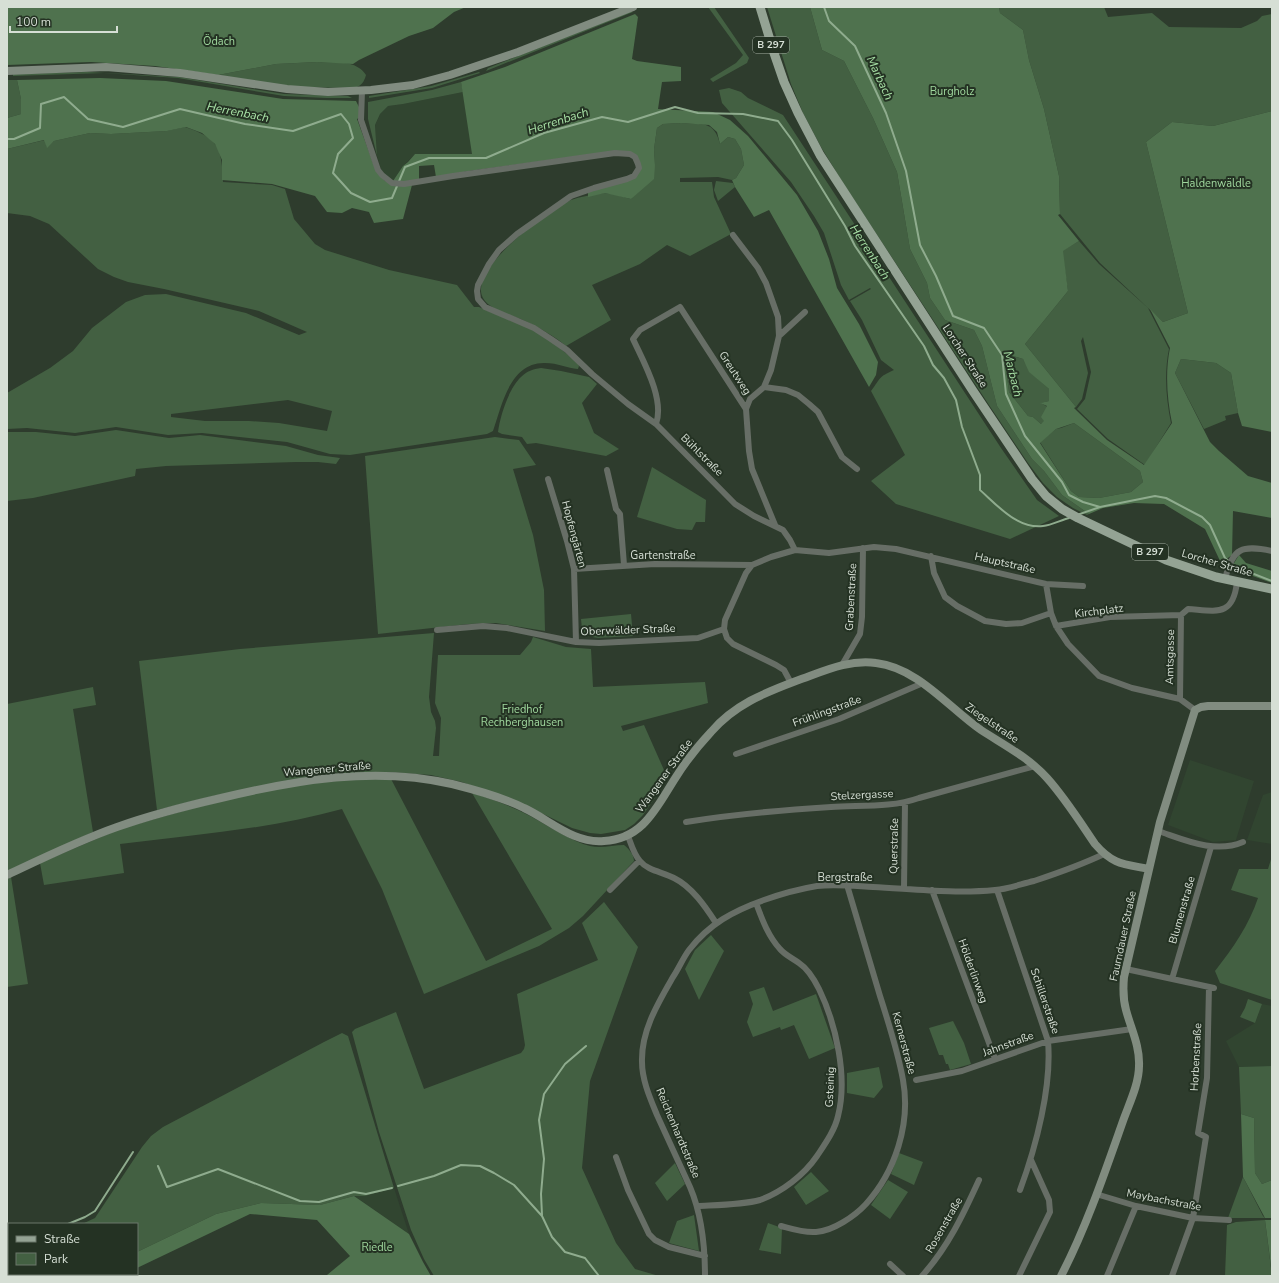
<svg xmlns="http://www.w3.org/2000/svg" width="1279" height="1283" font-family="'Nunito Sans',sans-serif">
<rect width="100%" height="100%" fill="#2e3c2d"/>
<path fill="#314530" d="M 463,92 L 473,155 L 415,154 L 403,166 L 393,181 L 384,175 L 381,169 L 377,156 L 375,125 L 380,114 L 388,106 L 403,104 Z
M 1190,760 L 1254,781 L 1236,840 L 1213,842 L 1168,825 Z
M 1272,792 L 1272,844 L 1247,840 L 1263,795 Z
M 1262,1004 L 1272,1006 L 1272,1066 L 1239,1067 L 1226,1041 L 1255,1023 Z
M 394,1188 L 409,1234 L 354,1196 L 365,1196 Z"/>
<path fill="#436042" fill-rule="evenodd" d="M 708,7 L 714,7 L 749,58 L 747,63 L 713,82 L 710,79 L 736,63 L 743,55 Z
M 767,7 L 810,7 L 822,50 L 844,61 L 873,118 L 897,172 L 910,249 L 927,283 L 930,298 L 945,320 L 974,330 L 982,346 L 997,406 L 1032,459 L 1044,471 L 1062,495 L 1089,514 L 1087,515 L 1073,508 L 1057,497 L 1043,483 L 1028,463 L 989,405 L 845,186 L 821,147 L 803,113 L 791,84 Z
M 999,7 L 1104,7 L 1108,17 L 1152,13 L 1169,27 L 1241,28 L 1257,21 L 1262,16 L 1272,14 L 1272,111 L 1213,126 L 1172,122 L 1146,142 L 1188,313 L 1163,322 L 1100,263 L 1060,214 L 1059,176 L 1044,109 L 1029,60 L 1023,30 L 1000,13 Z
M 629,12 L 633,12 L 486,71 L 488,68 Z
M 317,62 C 334,63 356,59 366,75 C 364,82 362,85 355,88 L 289,87 L 218,75 L 276,64 Z
M 87,72 L 179,77 L 284,94 L 348,96 L 352,98 L 326,98 L 284,96 L 178,78 L 104,73 L 13,76 L 13,74 Z
M 479,72 L 480,73 L 432,88 L 369,98 L 369,96 L 431,86 Z
M 7,80 L 17,80 L 21,99 L 21,114 L 7,118 Z
M 461,82 L 463,92 L 403,104 L 388,106 L 380,114 L 375,125 L 377,156 L 368,119 L 368,102 L 432,90 Z
M 729,88 L 741,92 L 748,98 L 783,115 L 1001,448 L 1037,500 L 1059,516 L 1010,539 L 896,504 L 871,481 L 905,455 L 871,391 C 881,378 878,377 894,370 L 881,360 L 862,320 L 850,301 L 871,289 L 870,288 L 849,300 L 841,285 L 824,233 L 814,216 L 791,182 L 722,103 L 719,90 Z
M 681,123 C 703,125 714,120 720,144 L 728,137 L 735,139 L 741,149 L 744,165 L 736,178 L 732,180 L 718,177 L 680,178 L 680,182 L 712,182 L 714,197 L 731,234 L 690,256 L 667,245 L 640,264 L 592,285 L 611,320 L 566,346 C 554,336 540,328 525,321 C 513,315 489,310 483,298 C 467,269 549,210 571,200 C 578,197 597,194 604,193 C 612,193 623,197 631,199 L 655,165 L 654,149 L 657,128 L 663,124 Z
M 185,127 C 218,138 222,147 223,182 L 272,185 L 285,189 L 294,219 L 315,244 L 325,250 L 389,270 L 457,285 L 474,307 L 479,307 L 533,330 L 551,341 L 578,363 L 579,366 L 578,369 C 567,368 558,363 545,363 C 510,362 502,405 493,431 L 487,434 L 350,455 L 330,454 L 287,442 L 202,433 L 168,435 L 116,427 L 75,433 L 27,428 L 7,429 L 7,393 L 50,368 L 73,351 L 92,328 L 126,302 L 145,295 L 166,294 L 246,313 L 299,335 L 307,332 L 259,311 L 164,289 L 128,282 L 114,277 L 98,269 L 49,224 L 30,216 L 7,213 L 7,149 L 45,140 L 47,147 L 54,141 L 90,133 L 111,134 L 166,131 ZM 288,400 L 332,411 L 327,431 L 279,423 L 249,421 L 205,421 L 171,417 L 171,414 Z
M 716,181 L 733,183 L 735,187 L 718,201 L 714,190 Z
M 1079,241 L 1099,264 L 1148,308 L 1169,349 C 1164,373 1166,399 1171,423 L 1145,465 L 1108,439 L 1077,409 L 1085,399 L 1091,372 L 1083,337 L 1081,341 L 1088,373 L 1082,399 L 1076,407 L 1025,344 L 1068,291 L 1062,251 Z
M 1004,353 L 1023,359 L 1030,372 L 1049,389 L 1049,401 L 1041,403 L 1062,416 L 1041,424 L 1033,417 L 1028,416 L 1009,392 Z
M 1181,359 L 1216,363 L 1231,373 L 1238,413 L 1225,416 L 1226,420 L 1204,429 L 1175,373 Z
M 541,368 L 561,371 L 589,377 L 597,384 L 582,403 L 594,433 L 619,449 L 606,456 L 536,443 L 527,444 L 522,437 L 502,434 L 498,432 C 500,416 509,388 521,377 C 527,371 533,369 541,368 Z
M 1074,423 L 1140,471 L 1143,482 L 1131,492 L 1099,498 L 1079,497 L 1071,491 L 1040,442 L 1056,429 L 1061,428 Z
M 116,430 L 169,438 L 200,435 L 286,446 L 318,455 L 340,458 L 336,464 L 318,462 L 296,462 L 166,466 L 136,469 L 135,476 L 33,498 L 7,501 L 7,432 L 36,432 L 75,436 Z
M 495,437 L 519,440 L 536,465 L 513,469 L 533,535 L 544,590 L 545,631 L 496,623 L 468,624 L 378,634 L 365,456 Z
M 652,467 L 706,500 L 705,522 L 696,522 L 692,530 L 677,529 L 637,517 Z
M 631,614 L 633,636 L 598,638 L 587,636 L 582,629 L 581,619 Z
M 434,633 L 429,697 L 431,712 L 435,721 L 436,728 L 433,756 L 439,756 L 441,718 L 435,703 L 438,655 L 520,655 L 531,642 L 533,637 L 566,647 L 591,649 L 593,687 L 705,682 L 708,703 L 621,726 L 623,731 L 644,725 L 668,779 L 643,815 L 634,824 L 625,830 L 601,834 L 590,833 L 572,828 L 533,809 L 462,782 L 431,775 L 390,772 L 345,774 L 326,770 L 309,777 L 213,796 L 157,810 L 139,661 L 240,649 Z
M 93,687 L 96,705 L 73,709 L 93,832 L 7,871 L 7,704 Z
M 354,779 L 391,779 L 486,961 L 552,929 L 472,793 C 492,799 511,806 530,816 C 547,825 573,842 590,846 C 601,849 613,845 624,845 C 629,849 634,855 634,861 L 583,916 L 569,928 L 539,946 L 424,994 L 382,889 L 342,809 C 270,829 194,835 120,844 L 124,873 L 44,885 L 40,863 L 120,829 L 190,809 L 255,793 L 307,784 Z
M 1272,856 L 1272,1000 L 1220,983 L 1215,971 C 1233,948 1249,925 1258,898 L 1231,890 L 1239,869 L 1268,869 Z
M 11,877 L 28,984 L 7,987 L 7,879 Z
M 604,902 L 638,947 L 590,1081 L 582,1168 L 616,1243 L 635,1269 L 659,1276 L 434,1276 L 424,1259 L 411,1230 L 379,1132 L 352,1032 L 355,1029 L 396,1012 L 424,1089 L 521,1053 L 524,1049 L 525,1045 L 517,994 L 598,960 L 582,923 Z
M 711,935 L 724,951 L 699,1000 L 685,969 L 695,950 Z
M 764,987 L 773,1011 L 816,994 L 835,1048 L 809,1059 L 794,1025 L 781,1030 L 780,1027 L 753,1037 L 747,1022 L 753,1004 L 749,992 Z
M 1248,999 L 1262,1004 L 1255,1023 L 1240,1017 L 1245,1008 Z
M 953,1021 L 964,1043 L 971,1064 L 950,1070 L 948,1064 L 946,1064 L 943,1055 L 939,1055 L 929,1028 Z
M 342,1033 L 348,1036 L 394,1188 L 365,1196 L 354,1196 L 320,1205 L 261,1203 L 216,1214 L 137,1252 L 137,1224 L 82,1224 L 95,1218 L 142,1147 L 151,1136 L 163,1127 L 324,1042 Z
M 1272,1066 L 1272,1180 L 1262,1184 L 1255,1173 L 1254,1118 L 1241,1114 L 1239,1067 Z
M 879,1067 L 883,1087 L 874,1098 L 847,1093 L 847,1073 Z
M 899,1153 L 923,1162 L 914,1185 L 891,1174 Z
M 675,1163 L 685,1184 L 667,1201 L 655,1183 Z
M 811,1172 L 829,1191 L 806,1205 L 794,1187 Z
M 1243,1177 L 1263,1216 L 1265,1218 L 1228,1218 Z
M 888,1180 L 908,1192 L 890,1219 L 871,1205 Z
M 694,1215 L 699,1251 L 669,1243 L 677,1221 Z
M 1265,1220 L 1272,1276 L 1225,1276 L 1227,1225 L 1236,1222 Z
M 768,1223 L 782,1228 L 781,1254 L 759,1250 Z
M 7,1252 L 9,1252 L 9,1274 L 119,1274 L 120,1276 L 7,1276 Z"/>
<path fill="#4f724e" fill-rule="evenodd" d="M 7,7 L 466,7 L 454,12 L 433,28 L 409,36 L 359,60 L 353,64 L 317,62 L 276,64 L 218,75 L 155,66 L 91,62 L 7,65 Z
M 810,7 L 999,7 L 1000,13 L 1023,30 L 1029,60 L 1044,109 L 1059,176 L 1060,214 L 1058,215 L 1079,241 L 1063,251 L 1068,291 L 1025,344 L 1076,407 L 1074,408 L 1107,440 L 1144,465 L 1172,423 C 1167,399 1165,372 1170,348 L 1150,309 L 1163,322 L 1188,313 L 1146,142 L 1172,122 L 1213,126 L 1272,111 L 1272,432 L 1242,426 L 1238,413 L 1231,373 L 1216,363 L 1181,359 L 1175,373 L 1210,442 L 1219,451 L 1248,476 L 1272,483 L 1272,518 L 1233,511 L 1232,555 L 1221,563 L 1205,529 L 1164,504 L 1134,503 L 1103,508 L 1089,514 L 1062,495 L 1044,471 L 1032,459 L 997,406 L 982,346 L 974,330 L 945,320 L 930,298 L 927,283 L 910,249 L 897,172 L 873,118 L 844,61 L 822,50 ZM 1004,353 L 1023,359 L 1029,372 L 1049,389 L 1049,401 L 1040,403 L 1047,406 L 1041,417 L 1044,421 L 1041,424 L 1033,417 L 1028,416 L 1009,392 ZM 1074,423 L 1140,471 L 1143,482 L 1131,492 L 1099,498 L 1079,497 L 1071,491 L 1040,443 L 1056,429 Z
M 635,14 L 638,17 L 632,59 L 637,61 L 681,67 L 681,81 L 662,82 L 658,109 L 713,112 L 730,120 L 748,136 L 797,195 L 818,231 L 829,259 L 837,288 L 859,324 L 878,362 L 876,375 L 869,387 L 769,210 L 754,217 L 735,187 L 732,180 L 736,178 L 744,165 L 741,149 L 735,139 L 728,137 L 720,144 L 717,132 L 709,125 L 681,123 L 663,124 L 657,128 L 654,149 L 655,165 L 654,179 L 631,199 L 605,193 L 588,197 L 588,192 L 638,173 L 636,156 L 586,155 L 469,171 L 436,177 L 434,165 L 419,166 L 419,180 L 407,182 L 393,181 L 403,166 L 408,162 L 415,154 L 472,154 L 461,82 L 505,67 Z
M 100,78 L 166,81 L 283,99 L 356,101 L 359,107 L 359,118 L 357,119 L 376,171 L 385,181 L 412,185 L 403,219 L 374,223 L 369,212 L 352,208 L 342,213 L 327,212 L 315,196 L 272,184 L 222,180 L 222,160 L 215,144 L 202,133 L 186,127 L 167,131 L 111,134 L 90,133 L 54,141 L 47,148 L 44,140 L 7,149 L 7,118 L 21,114 L 21,99 L 17,80 Z
M 1239,555 L 1246,563 L 1272,571 L 1272,583 L 1231,568 Z
M 1241,1114 L 1254,1118 L 1255,1173 L 1262,1184 L 1272,1180 L 1272,1218 L 1265,1218 L 1243,1177 Z
M 354,1196 L 409,1234 L 423,1262 L 431,1276 L 328,1276 L 327,1275 L 350,1256 L 317,1220 L 250,1214 L 137,1268 L 137,1252 L 216,1214 L 261,1203 L 320,1205 Z
M 1265,1220 L 1272,1220 L 1272,1274 Z"/>
<g fill="none" stroke-linecap="round" stroke-linejoin="round">
<path stroke="#8fac8e" stroke-width="2" d="M 824,7 L 829,21 L 855,46 L 886,113 L 906,171 L 920,245 L 936,276 L 953,316 L 984,328 L 1002,355 L 1006,394 L 1025,436 L 1062,482 L 1069,495 L 1083,502 L 1100,507 L 1155,496 L 1166,498 L 1202,517 L 1210,525 L 1225,558 L 1236,567 L 1272,581
M 7,139 L 14,139 L 40,128 L 41,104 L 64,97 L 88,119 L 123,127 L 180,109 L 245,124 L 293,131 L 341,114 L 349,124 L 353,138 L 338,154 L 333,173 L 351,193 L 370,202 L 392,198 L 405,167 L 429,158 L 486,158 L 544,133 L 602,117 L 628,122 L 675,107 L 698,113 L 743,114 L 778,121 L 792,140 L 845,226 L 855,246 L 924,346 L 933,365 L 944,378 L 956,400 L 962,427 L 980,475 L 980,490 C 997,505 1017,529 1043,526 C 1052,525 1061,520 1069,518
M 1077,515 L 1100,507
M 158,1166 L 167,1187 L 218,1169 L 300,1201 L 319,1202 L 354,1192 L 366,1194 L 392,1188
M 398,1186 L 434,1176 L 461,1165 L 480,1166 L 494,1173 L 514,1185 L 542,1216 L 552,1237 L 565,1252 L 585,1258 L 599,1276
M 542,1215 L 541,1194 L 544,1159 L 539,1120 L 544,1094 L 565,1064 L 586,1046
M 68,1224 L 85,1217 L 95,1211 L 133,1152
M 7,1247 L 9,1246"/>
<path stroke="#676e66" stroke-width="6" d="M 362,91 L 361,120 L 378,170 L 382,175 L 392,183 L 404,184 L 453,176 L 615,153 L 630,154 L 635,157 L 638,164 L 639,168 L 634,176 L 627,179 L 594,188 L 571,196 L 517,234 L 499,250 L 489,264 L 478,285 L 477,291 L 478,299 L 485,307 L 534,328 L 551,339 L 567,350 L 592,374 L 628,404 L 656,424 L 735,504 L 754,516 L 783,530 L 790,540 L 795,550
M 733,235 L 758,268 L 766,283 L 778,317 L 779,336 L 771,370 L 764,387 L 750,399 L 746,409
M 779,336 L 805,312
M 764,387 L 786,390 L 798,395 L 809,404 L 818,412 L 842,457 L 857,469
M 656,424 C 665,399 643,361 633,339 L 640,330 L 680,307 L 746,409 L 749,451 L 752,469 L 775,525
M 607,470 L 616,509 L 620,514 L 624,565
M 548,479 L 567,541 L 574,569 L 576,642
M 931,556 L 934,573 L 945,597 L 957,606 L 985,621 L 1006,624 L 1022,623 L 1051,613
M 574,569 L 655,564 L 752,565
M 1225,579 C 1233,547 1242,545 1272,551
M 1046,584 L 1051,613 L 1056,626 L 1068,644 L 1099,676 L 1132,688 L 1180,699 L 1195,710
M 1056,626 L 1110,617 L 1181,615 L 1188,609 C 1217,611 1233,617 1237,582
M 437,630 L 483,626 L 507,628 L 576,642 L 599,643 L 698,638 L 724,629
M 842,665 L 860,634 L 862,617 L 863,548
M 791,683 L 784,670 L 776,665 L 733,644 L 727,638 L 724,629 L 725,620 L 746,573 L 752,565 L 771,557 L 795,550 L 829,553 L 874,547 L 896,549 L 1046,584 L 1083,586
M 1180,699 L 1181,615
M 736,754 L 839,719 L 923,683
M 686,822 C 734,814 783,810 831,807 C 860,805 891,808 919,798 L 1035,766
M 1158,831 C 1185,840 1215,854 1243,842
M 628,836 C 631,844 634,855 640,861 C 648,871 663,872 674,878 C 692,887 705,906 716,923
M 904,889 L 905,803
M 610,890 L 639,861
M 932,890 L 995,1059
M 997,890 L 1048,1041 C 1052,1086 1036,1147 1020,1190
M 1126,969 L 1214,988
M 1172,979 L 1211,847
M 916,1080 L 962,1071 L 1048,1041 L 1132,1029
M 616,1157 L 628,1190 L 649,1234 L 655,1240 L 669,1247 L 705,1256
M 1096,1194 L 1136,1206 L 1193,1218 L 1229,1220
M 697,1206 C 716,1205 742,1205 760,1200 C 782,1192 804,1175 817,1156 C 825,1144 835,1130 838,1116 C 848,1077 836,1024 819,989 C 814,979 808,969 799,963 C 792,958 785,955 780,949 C 768,936 762,919 756,903
M 781,1226 C 792,1229 804,1233 816,1232 C 833,1231 855,1216 866,1204 C 895,1172 911,1124 903,1080 C 898,1052 889,1024 880,996 C 869,959 858,922 847,885
M 890,1264 L 903,1276
M 705,1276 C 705,1245 702,1215 690,1187 C 679,1163 668,1139 657,1115 C 650,1098 642,1080 642,1062 C 641,1031 658,1003 673,977 C 679,968 683,958 689,950 C 709,924 733,911 764,900 C 781,894 799,889 817,886 C 836,884 854,886 873,887 C 913,889 955,894 995,890 C 1008,889 1021,884 1034,881 C 1058,873 1081,865 1104,854
M 922,1276 C 948,1247 963,1215 979,1180
M 1019,1276 L 1050,1212 L 1049,1200 L 1031,1160
M 1107,1276 L 1136,1206
M 1172,1276 L 1193,1218 L 1206,1137 L 1198,1133 L 1207,1078 L 1209,987"/>
<path stroke="#818c80" stroke-width="8" d="M 7,71 L 106,67 L 180,73 L 287,89 L 328,92 L 371,90 L 413,85 L 450,75 L 518,52 L 633,7
M 7,875 C 43,858 80,840 117,827 C 151,815 186,806 221,798 C 296,780 375,766 452,784 C 476,790 502,797 524,808 C 550,820 574,844 604,841 C 644,839 657,806 676,777 C 686,761 698,746 711,732 C 734,705 764,693 796,681 C 822,672 848,659 876,663 C 918,668 948,707 981,730 C 1004,745 1028,757 1047,778 C 1065,798 1080,822 1095,844 C 1113,865 1124,864 1149,869
M 1061,1276 C 1086,1228 1105,1172 1123,1121 C 1129,1104 1139,1084 1139,1066 C 1140,1046 1131,1029 1126,1010 C 1123,999 1123,988 1124,977 L 1160,822 L 1195,710 L 1201,707 L 1208,706 L 1272,706"/>
<path stroke="#94a394" stroke-width="9" d="M 760,7 L 774,53 L 784,82 L 798,113 L 820,155 L 973,391 L 1032,479 L 1046,496 L 1062,509 L 1078,518 L 1166,560 L 1216,577 L 1272,589"/>
</g>
<g text-anchor="middle" dominant-baseline="central" stroke-width="4" stroke-linejoin="round" paint-order="stroke">
<g fill="#243223" stroke="#a1aba0" stroke-width="1">
<rect x="753" y="37" width="36" height="16" rx="3"/>
<rect x="1132" y="544" width="36" height="16" rx="3"/>
</g>
<g font-size="10" font-weight="bold" fill="#d6dfd5">
<text x="771" y="45">B 297</text>
<text x="1150" y="552">B 297</text>
</g>
<g font-size="11" fill="#9fd79d" stroke="#243223">
<text x="219" y="41">Ödach</text>
<text x="952" y="91">Burgholz</text>
<text x="1216" y="183">Haldenwäldle</text>
<text x="522" y="709">Friedhof<tspan x="522" dy="13">Rechberghausen</tspan></text>
<text x="377" y="1247">Riedle</text>
</g>
<g font-size="11" fill="#d6dfd5" stroke="#243223">
<text transform="translate(965 356) rotate(57)">Lorcher Straße</text>
<text transform="translate(735 373) rotate(57)">Greutweg</text>
<text transform="translate(702 455) rotate(45)">Bühlstraße</text>
<text transform="translate(574 534) rotate(75)">Hopfengärten</text>
<text x="663" y="555">Gartenstraße</text>
<text transform="translate(1005 563) rotate(13)">Hauptstraße</text>
<text transform="translate(1217 563) rotate(16)">Lorcher Straße</text>
<text transform="translate(851 597) rotate(-87)">Grabenstraße</text>
<text transform="translate(1099 611) rotate(-7)">Kirchplatz</text>
<text transform="translate(628 630) rotate(-2)">Oberwälder Straße</text>
<text transform="translate(1170 657) rotate(-89)">Amtsgasse</text>
<text transform="translate(827 711) rotate(-20)">Frühlingstraße</text>
<text transform="translate(992 723) rotate(34)">Ziegelstraße</text>
<text transform="translate(327 769) rotate(-5)">Wangener Straße</text>
<text transform="translate(664 776) rotate(-54)">Wangener Straße</text>
<text transform="translate(862 795) rotate(-3)">Stelzergasse</text>
<text transform="translate(894 846) rotate(-89)">Querstraße</text>
<text x="845" y="877">Bergstraße</text>
<text transform="translate(1182 910) rotate(-74)">Blumenstraße</text>
<text transform="translate(1123 936) rotate(-78)">Faurndauer Straße</text>
<text transform="translate(973 971) rotate(70)">Hölderlinweg</text>
<text transform="translate(1045 1001) rotate(71)">Schillerstraße</text>
<text transform="translate(904 1043) rotate(75)">Kernerstraße</text>
<text transform="translate(1008 1044) rotate(-20)">Jahnstraße</text>
<text transform="translate(1196 1057) rotate(-87)">Horbenstraße</text>
<text transform="translate(830 1087) rotate(-88)">Gsteinig</text>
<text transform="translate(678 1133) rotate(67)">Reichenhardtstraße</text>
<text transform="translate(1164 1200) rotate(11)">Maybachstraße</text>
<text transform="translate(944 1225) rotate(-60)">Rosenstraße</text>
</g>
<g font-size="12" font-style="italic" fill="#a8e1a6" stroke="#243223">
<text transform="translate(880 78) rotate(65)">Marbach</text>
<text transform="translate(238 112) rotate(11)">Herrenbach</text>
<text transform="translate(558 121) rotate(-18)">Herrenbach</text>
<text transform="translate(870 252) rotate(57)">Herrenbach</text>
<text transform="translate(1013 374) rotate(76)">Marbach</text>
</g>
</g>
<rect width="1279" height="1283" fill="none" stroke="#d6dfd5" stroke-width="16"/>
<rect x="8" y="1223" width="130" height="52" fill="#243223" stroke="#6b776a"/>
<rect x="16" y="1236" width="20" height="6" fill="#94a394" stroke="#6b776a"/>
<text x="44" y="1243" font-size="12" fill="#d6dfd5">Straße</text>
<rect x="16" y="1253" width="20" height="12" fill="#436042" stroke="#6b776a"/>
<text x="44" y="1263" font-size="12" fill="#d6dfd5">Park</text>
<path d="M10 26v6h107v-6" fill="none" stroke="#d6dfd5" stroke-width="2"/>
<text x="16" y="26" font-size="12" fill="#d6dfd5" stroke="#243223" stroke-width="3" paint-order="stroke">100 m</text>
</svg>
